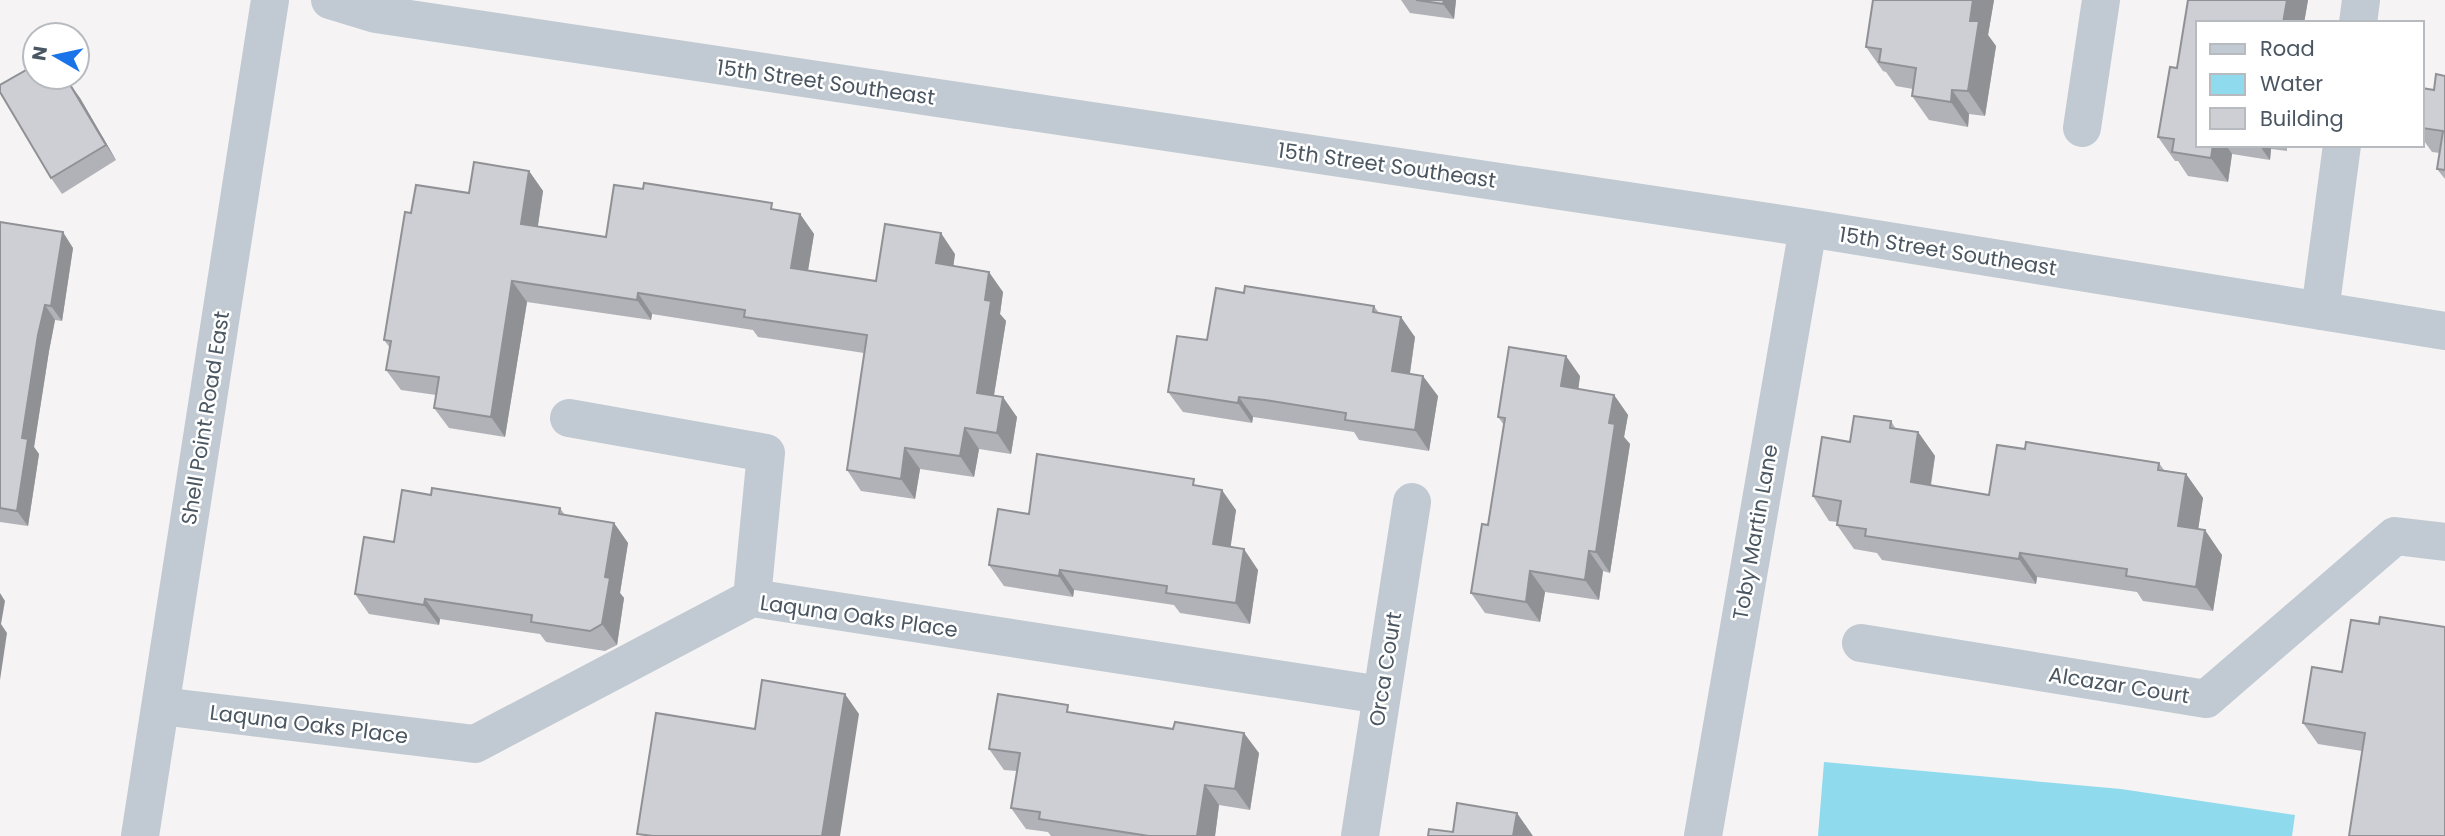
<svg xmlns="http://www.w3.org/2000/svg" width="2445" height="836" font-family="Poppins,sans-serif">
<rect width="100%" height="100%" fill="#f5f3f3"/>
<path fill="#90daee" d="M 1824,762 L 2121,789 L 2295,815 L 2292,836 L 1818,836 Z"/>
<g fill="none" stroke-linecap="round" stroke-linejoin="round">
<path stroke="#c1cad2" stroke-width="38" d="M 330,0 L 376,14 L 1808,228 L 2445,331
M 2358,23 L 2361,0
M 2082,128 L 2101,0
M 2320,311 L 2342,145
M 569,418 L 766,453 L 752,598
M 1861,643 L 2206,699 L 2395,536 L 2445,542
M 161,706 L 475,744 L 752,598 L 1381,695
M 140,836 L 270,0
M 1360,836 L 1412,502
M 1703,836 L 1808,228"/>
</g>
<path fill="#b0b2b7" d="M 1401,0 L 1456,0 L 1454,19 L 1410,13 Z
M 1873,0 L 1994,0 L 1988,35 L 1996,46 L 1985,116 L 1969,114 L 1968,127 L 1929,120 L 1912,96 L 1913,89 L 1896,86 L 1886,72 L 1883,71 L 1866,47 Z
M 2188,0 L 2308,0 L 2304,23 L 2198,145 L 2287,145 L 2287,151 L 2271,149 L 2270,160 L 2232,154 L 2228,182 L 2188,176 L 2178,161 L 2175,161 L 2158,137 L 2177,68 Z
M 2445,76 L 2445,179 L 2437,169 L 2440,153 L 2432,152 L 2422,138 L 2422,88 L 2434,90 Z
M 35,77 L 59,77 L 65,86 L 69,83 L 80,98 L 116,160 L 62,194 L 51,178 Z
M 529,171 L 543,191 L 538,226 L 606,237 L 777,210 L 800,214 L 814,234 L 808,271 L 876,281 L 955,254 L 953,266 L 1003,292 L 1000,314 L 1006,321 L 994,395 L 1017,417 L 1011,454 L 979,449 L 974,477 L 920,469 L 915,499 L 861,491 L 847,470 L 864,353 L 758,337 L 753,330 L 652,314 L 651,320 L 527,302 L 505,437 L 449,428 L 434,408 L 436,395 L 401,390 L 386,370 L 390,348 L 384,340 L 411,213 L 469,193 Z
M 0,222 L 73,248 L 62,321 L 55,320 L 49,351 L 34,447 L 39,454 L 28,526 L 0,522 Z
M 1244,293 L 1374,306 L 1379,313 L 1415,337 L 1410,374 L 1438,396 L 1429,451 L 1359,440 L 1354,432 L 1280,421 L 1253,417 L 1252,423 L 1183,412 L 1168,392 Z
M 1580,376 L 1578,389 L 1614,395 L 1628,415 L 1624,437 L 1630,444 L 1610,573 L 1603,571 L 1599,600 L 1545,592 L 1540,622 L 1485,613 L 1471,593 L 1488,525 L 1504,425 L 1498,417 Z
M 1891,421 L 1896,429 L 1918,432 L 1935,456 L 1931,486 L 1989,495 L 2025,449 L 2159,463 L 2164,470 L 2186,474 L 2203,498 L 2198,529 L 2222,555 L 2213,611 L 2143,601 L 2137,592 L 2063,581 L 2037,577 L 2036,584 L 1882,560 L 1877,553 L 1854,549 L 1837,525 L 1838,522 L 1829,521 L 1813,496 L 1850,442 Z
M 1199,486 L 1236,510 L 1230,547 L 1258,570 L 1250,624 L 1180,613 L 1174,605 L 1074,590 L 1073,597 L 1004,586 L 989,565 L 1029,514 Z
M 431,495 L 560,508 L 565,515 L 614,523 L 628,543 L 620,593 L 624,598 L 617,645 L 605,651 L 546,642 L 540,634 L 440,619 L 439,625 L 369,614 L 355,594 Z
M 2379,624 L 2362,751 L 2318,744 L 2303,723 Z
M 1073,713 L 1259,753 L 1250,810 L 1219,805 L 1215,836 L 1051,836 L 1048,832 L 1026,829 L 1011,808 L 1017,771 L 1004,770 L 989,749 Z"/>
<path fill="#909195" d="M 1444,0 L 1456,0 L 1454,19 L 1443,4 Z
M 1973,0 L 1994,0 L 1988,35 L 1996,46 L 1985,116 L 1968,91 L 1970,21 Z
M 2287,0 L 2308,0 L 2304,23 L 2283,23 Z
M 69,83 L 80,98 L 116,160 L 106,145 Z
M 1952,90 L 1969,114 L 1968,127 L 1951,102 Z
M 2213,145 L 2226,145 L 2232,154 L 2228,182 L 2211,158 Z
M 2259,145 L 2269,145 L 2271,149 L 2270,160 Z
M 529,171 L 543,191 L 535,244 L 521,224 Z
M 800,214 L 814,234 L 805,288 L 791,268 Z
M 63,232 L 73,248 L 62,321 L 51,306 Z
M 941,233 L 955,254 L 951,284 L 936,263 Z
M 989,272 L 1003,292 L 1000,314 L 1006,321 L 991,413 L 977,393 L 985,300 Z
M 512,281 L 527,302 L 505,437 L 491,417 Z
M 638,293 L 652,314 L 651,320 L 637,300 Z
M 45,305 L 55,320 L 49,351 L 34,447 L 39,454 L 28,526 L 17,511 L 22,438 L 38,335 Z
M 1401,317 L 1415,337 L 1407,392 L 1392,371 Z
M 1566,356 L 1580,376 L 1576,407 L 1561,386 Z
M 1423,376 L 1438,396 L 1429,451 L 1415,430 Z
M 1614,395 L 1628,415 L 1624,437 L 1630,444 L 1610,573 L 1596,552 L 1609,423 Z
M 1003,397 L 1017,417 L 1011,454 L 997,433 Z
M 1239,397 L 1253,417 L 1252,423 L 1238,403 Z
M 965,428 L 979,449 L 974,477 L 960,456 Z
M 1918,432 L 1935,456 L 1927,507 L 1911,482 Z
M 905,448 L 920,469 L 915,499 L 901,479 Z
M 2186,474 L 2203,498 L 2195,550 L 2178,526 Z
M 1222,490 L 1236,510 L 1228,565 L 1213,544 Z
M 614,523 L 628,543 L 620,593 L 624,598 L 617,645 L 602,624 L 605,577 Z
M 2205,530 L 2222,555 L 2213,611 L 2196,587 Z
M 1244,549 L 1258,570 L 1250,624 L 1236,603 Z
M 1589,551 L 1603,571 L 1599,600 L 1585,580 Z
M 2020,553 L 2037,577 L 2036,584 L 2019,559 Z
M 1060,570 L 1074,590 L 1073,597 L 1059,576 Z
M 1530,571 L 1545,592 L 1540,622 L 1526,602 Z
M 0,593 L 5,601 L 1,624 L 7,633 L 0,680 Z
M 425,599 L 440,619 L 439,625 L 424,605 Z
M 845,694 L 859,714 L 840,836 L 822,836 Z
M 1244,733 L 1259,753 L 1250,810 L 1235,789 Z
M 1205,785 L 1219,805 L 1215,836 L 1197,836 Z
M 1517,813 L 1533,836 L 1513,836 Z"/>
<path fill="#cdcfd5" stroke="#909195" stroke-width="2" d="M 1416,0 L 1444,0 L 1443,4 Z
M 1873,0 L 1973,0 L 1970,21 L 1979,21 L 1968,91 L 1952,90 L 1951,102 L 1912,96 L 1916,68 L 1879,62 L 1881,49 L 1866,47 Z
M 2188,0 L 2287,0 L 2283,23 L 2198,23 L 2198,145 L 2213,145 L 2211,158 L 2172,152 L 2174,139 L 2158,137 L 2170,67 L 2177,68 Z
M 35,65 L 35,77 L 58,77 L 63,87 L 69,83 L 106,145 L 51,178 L 0,92 L 0,85 Z
M 2436,74 L 2445,76 L 2445,170 L 2437,169 L 2443,131 L 2422,128 L 2422,88 L 2434,90 Z
M 474,162 L 529,171 L 521,224 L 606,237 L 614,185 L 643,189 L 644,183 L 772,203 L 771,209 L 800,214 L 791,268 L 876,281 L 885,224 L 941,233 L 936,263 L 989,272 L 985,300 L 991,301 L 977,393 L 1003,397 L 997,433 L 965,428 L 960,456 L 905,448 L 901,479 L 847,470 L 867,335 L 744,317 L 745,310 L 638,293 L 637,300 L 512,281 L 491,417 L 434,408 L 439,377 L 386,370 L 391,341 L 384,340 L 405,212 L 411,213 L 416,185 L 469,193 Z
M 0,222 L 63,232 L 51,306 L 45,305 L 38,335 L 22,438 L 28,439 L 17,511 L 0,508 Z
M 1245,286 L 1374,306 L 1373,312 L 1401,317 L 1392,371 L 1423,376 L 1415,430 L 1345,420 L 1346,413 L 1265,400 L 1239,397 L 1238,403 L 1168,392 L 1177,336 L 1207,340 L 1216,288 L 1244,293 Z
M 1509,347 L 1566,356 L 1561,386 L 1614,395 L 1609,423 L 1615,424 L 1596,552 L 1589,551 L 1585,580 L 1530,571 L 1526,602 L 1471,593 L 1482,524 L 1488,525 L 1505,418 L 1498,417 Z
M 1854,416 L 1891,421 L 1890,428 L 1918,432 L 1911,482 L 1989,495 L 1997,445 L 2025,449 L 2026,442 L 2159,463 L 2158,470 L 2186,474 L 2178,526 L 2205,530 L 2196,587 L 2126,576 L 2127,569 L 2047,557 L 2020,553 L 2019,559 L 1865,536 L 1866,529 L 1837,525 L 1841,501 L 1813,496 L 1822,437 L 1850,442 Z
M 1037,454 L 1194,479 L 1193,485 L 1222,490 L 1213,544 L 1244,549 L 1236,603 L 1166,593 L 1167,586 L 1060,570 L 1059,576 L 989,565 L 998,509 L 1029,514 Z
M 432,488 L 560,508 L 559,514 L 614,523 L 605,577 L 610,578 L 602,624 L 590,631 L 531,622 L 532,615 L 425,599 L 424,605 L 355,594 L 364,537 L 394,542 L 402,490 L 431,495 Z
M 2380,617 L 2445,627 L 2445,836 L 2349,836 L 2365,733 L 2303,723 L 2312,667 L 2342,672 L 2351,620 L 2379,624 Z
M 762,680 L 845,694 L 822,836 L 653,836 L 637,834 L 656,713 L 755,729 Z
M 998,694 L 1068,705 L 1067,712 L 1173,729 L 1175,722 L 1244,733 L 1235,789 L 1205,785 L 1197,836 L 1149,836 L 1039,819 L 1040,812 L 1011,808 L 1020,753 L 989,749 Z
M 1457,803 L 1517,813 L 1513,836 L 1428,836 L 1429,829 L 1453,832 Z"/>
<g text-anchor="middle" dominant-baseline="central" stroke-width="5" stroke-linejoin="round" paint-order="stroke">
<g font-size="21" fill="#4a5661" stroke="#fff">
<text transform="translate(826 82) rotate(8)">15th Street Southeast</text>
<text transform="translate(1387 165) rotate(8)">15th Street Southeast</text>
<text transform="translate(1948 251) rotate(9)">15th Street Southeast</text>
<text transform="translate(205 418) rotate(-81)">Shell Point Road East</text>
<text transform="translate(1755 532) rotate(-80)">Toby Martin Lane</text>
<text transform="translate(859 616) rotate(8)">Laquna Oaks Place</text>
<text transform="translate(1385 669) rotate(-81)">Orca Court</text>
<text transform="translate(2119 685) rotate(9)">Alcazar Court</text>
<text transform="translate(309 724) rotate(7)">Laquna Oaks Place</text>
</g>
</g>
<rect x="2196" y="21" width="228" height="126" fill="#ffffff" stroke="#b7bbc0" stroke-width="2"/>
<rect x="2210" y="44" width="35" height="10" fill="#c1cad2" stroke="#b7bbc0" stroke-width="2"/>
<text x="2260" y="56" font-size="21" fill="#4a5661">Road</text>
<rect x="2210" y="74" width="35" height="21" fill="#90daee" stroke="#b7bbc0" stroke-width="2"/>
<text x="2260" y="91" font-size="21" fill="#4a5661">Water</text>
<rect x="2210" y="108" width="35" height="21" fill="#cdcfd5" stroke="#b7bbc0" stroke-width="2"/>
<text x="2260" y="126" font-size="21" fill="#4a5661">Building</text>
<g transform="translate(56 56) rotate(279)"><circle r="33" fill="#ffffff" stroke="#b7bbc0" stroke-width="2"/>
<path d="M0-5L12 26L0 18L-12 26Z" fill="#1a73e8"/>
<text y="-10" font-size="19" font-weight="bold" text-anchor="middle" fill="#4a5661">N</text>
</g>
</svg>
